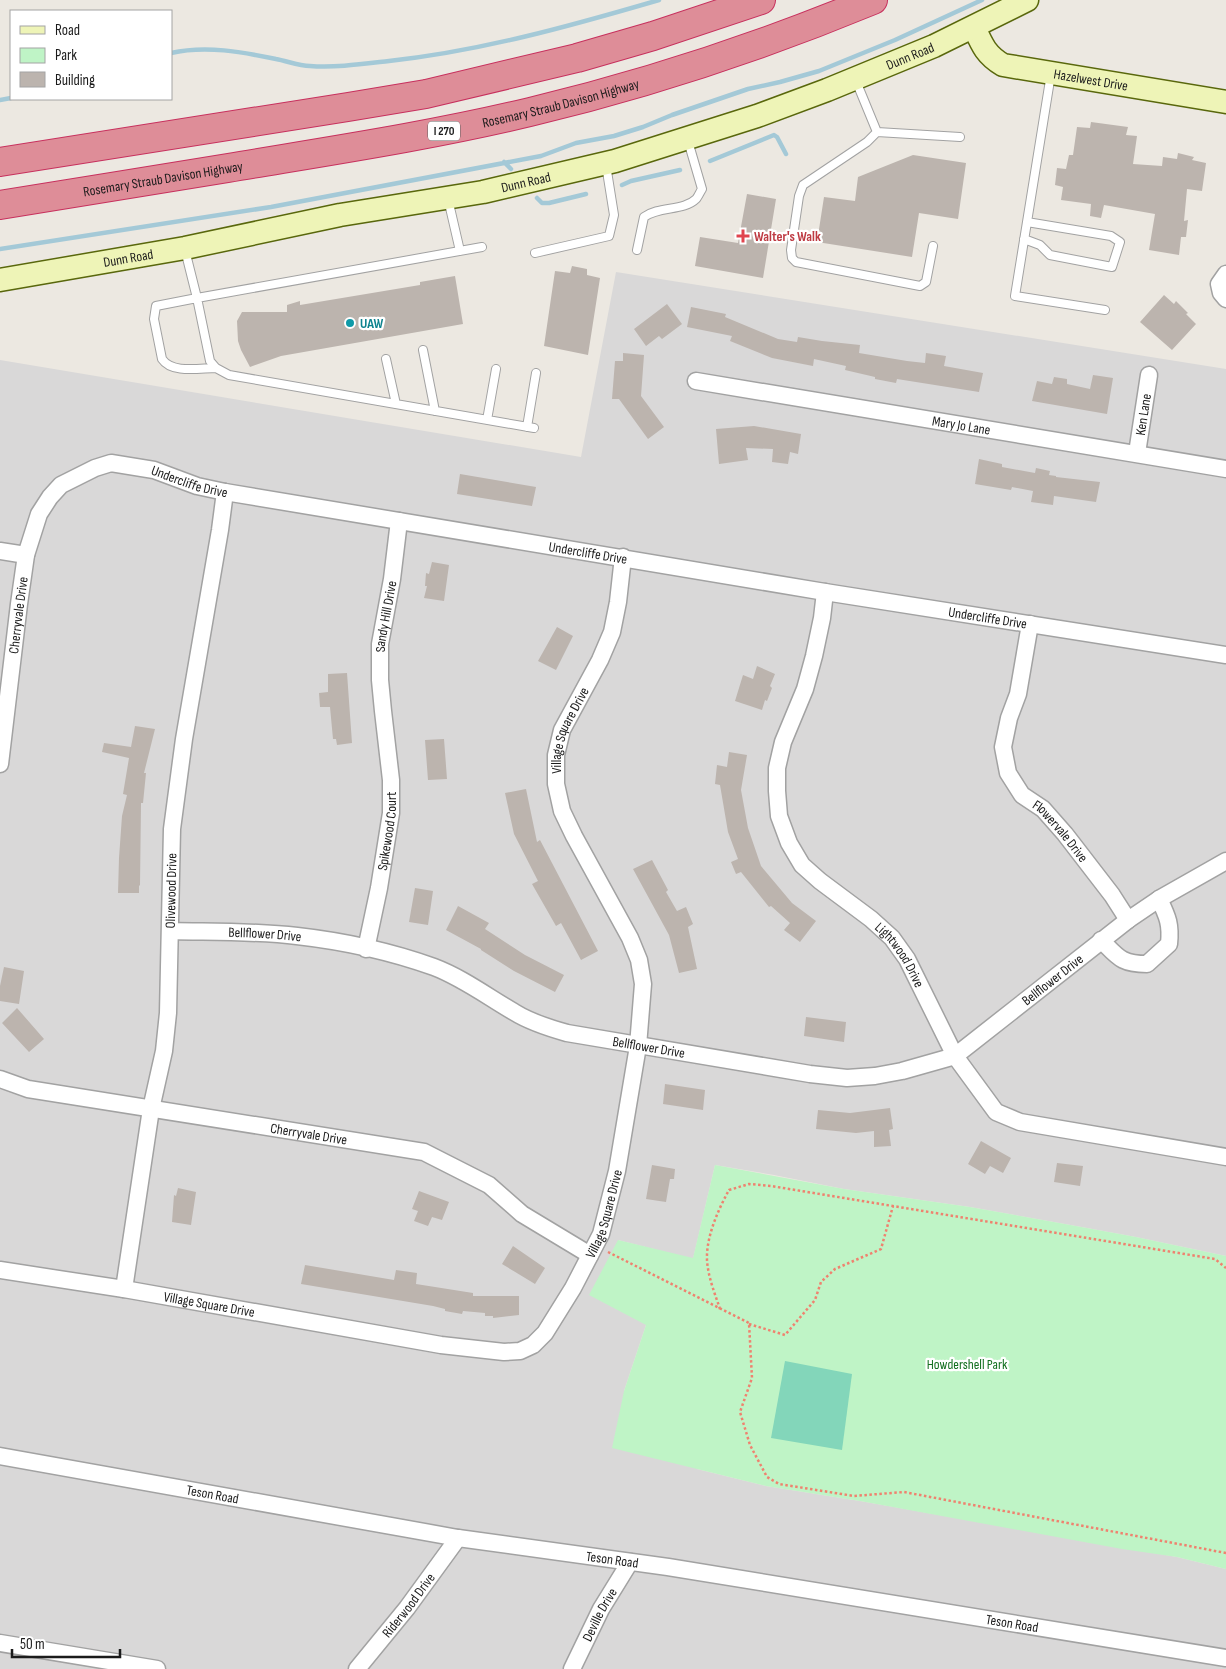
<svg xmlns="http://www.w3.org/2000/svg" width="1226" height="1669" font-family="'Sofia Sans Condensed',sans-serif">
<rect width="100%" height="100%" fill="#ece8e1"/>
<path fill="#d9d8d8" d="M 616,272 L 1226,369 L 1226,1256 L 1136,1237 L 1065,1224 L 970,1207 L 844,1189 L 774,1175 L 715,1165 L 693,1259 L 618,1240 L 646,1325 L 624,1391 L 697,1469 L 766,1486 L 860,1501 L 1177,1557 L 1226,1569 L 1226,1669 L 0,1669 L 0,360 L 581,457 Z"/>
<path fill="#bff4c6" d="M 715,1165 L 844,1189 L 970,1207 L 1065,1224 L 1136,1237 L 1226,1256 L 1226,1569 L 1177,1557 L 1122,1549 L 860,1501 L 766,1486 L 612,1448 L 624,1391 L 646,1325 L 589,1295 L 618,1240 L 693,1258 Z"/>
<path fill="#83d6ba" d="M 785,1361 L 852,1374 L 842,1450 L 771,1438 Z"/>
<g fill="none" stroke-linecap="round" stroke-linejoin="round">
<path stroke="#a4c9d7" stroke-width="4.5" d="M 171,53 C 206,45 242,52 276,59 C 287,61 299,66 310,66 C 335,68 363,64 389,61 C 481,51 570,26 659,0
M 0,100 L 11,98
M 710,161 L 774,135 L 777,137 L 786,154
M 504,162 L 511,169
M 622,185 L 631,181 L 680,170
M 537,198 L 542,203 L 549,203 L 586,194
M 0,249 L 271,207 L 541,156 L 576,143 L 614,136 L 643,127 L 672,115 L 748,89 L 780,82 L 819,71 L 895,40 L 982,0"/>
</g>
<path fill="#bcb4ae" d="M 1091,122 L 1128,127 L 1126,135 L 1137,136 L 1133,164 L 1162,166 L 1163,157 L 1177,159 L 1178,153 L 1194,157 L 1192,160 L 1206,163 L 1202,191 L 1187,189 L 1184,221 L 1188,220 L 1186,237 L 1181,237 L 1179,255 L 1149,250 L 1155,214 L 1104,205 L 1101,218 L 1090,216 L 1091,204 L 1061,200 L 1063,187 L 1055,185 L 1057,168 L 1066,169 L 1069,155 L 1073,155 L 1077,127 L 1090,128 Z
M 913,155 L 966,163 L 958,219 L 919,213 L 912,257 L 817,242 L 824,197 L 855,201 L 858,177 Z
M 747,194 L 776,199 L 763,278 L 695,266 L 700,237 L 738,243 Z
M 572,266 L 587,269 L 587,275 L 600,278 L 588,355 L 544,346 L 555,271 L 570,273 Z
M 455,276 L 463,324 L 281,356 L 250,367 L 241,350 L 238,341 L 237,321 L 242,312 L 287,312 L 287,305 L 300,301 L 300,305 L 420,285 L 420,282 Z
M 1164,295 L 1174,304 L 1176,301 L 1188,313 L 1186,314 L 1196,324 L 1172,350 L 1140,322 Z
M 667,304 L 682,324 L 662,339 L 659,336 L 646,346 L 634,329 Z
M 691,307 L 726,314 L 725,317 L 778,339 L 797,342 L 798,337 L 822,341 L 860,345 L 859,353 L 907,361 L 925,363 L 926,353 L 946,356 L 944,366 L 983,373 L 979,392 L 897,379 L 896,383 L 875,379 L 875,377 L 845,370 L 846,366 L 814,359 L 813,366 L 772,358 L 730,341 L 732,336 L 687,327 Z
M 623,353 L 644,355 L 641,396 L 664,427 L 648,439 L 619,399 L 612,399 L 615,361 L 623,361 Z
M 1093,375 L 1113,378 L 1107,414 L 1032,401 L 1037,381 L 1052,384 L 1054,377 L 1067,379 L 1067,384 L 1090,389 Z
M 754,426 L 801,434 L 798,454 L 790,452 L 788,464 L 772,462 L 773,449 L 746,448 L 748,460 L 719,464 L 716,429 Z
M 979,459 L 1002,464 L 1002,467 L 1035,473 L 1036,468 L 1050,471 L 1049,475 L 1056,476 L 1056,477 L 1100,482 L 1096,502 L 1054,496 L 1053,505 L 1031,502 L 1033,491 L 1012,487 L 1011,490 L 975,484 Z
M 460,474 L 536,487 L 532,506 L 457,494 Z
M 432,562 L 449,565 L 444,601 L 424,598 L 427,586 L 425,586 L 426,573 L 429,574 Z
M 557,627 L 573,636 L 556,670 L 538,661 Z
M 757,666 L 775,674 L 770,686 L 772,688 L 767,701 L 765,700 L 762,710 L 735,701 L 743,675 L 753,679 Z
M 347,673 L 352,743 L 337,745 L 336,739 L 333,739 L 330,707 L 320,707 L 319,693 L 328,692 L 328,674 Z
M 135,726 L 155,729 L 144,773 L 146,773 L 143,803 L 141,803 L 140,885 L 139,886 L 139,893 L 118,893 L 119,858 L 122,816 L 127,795 L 123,794 L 129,758 L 102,752 L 104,743 L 131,747 Z
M 444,739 L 447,779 L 428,780 L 425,740 Z
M 729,752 L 747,755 L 741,790 L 748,828 L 761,866 L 792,903 L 816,921 L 800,942 L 784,930 L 790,923 L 771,906 L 769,907 L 741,872 L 736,874 L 731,862 L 738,859 L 728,832 L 720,785 L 715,784 L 717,765 L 727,767 Z
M 526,789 L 537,842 L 540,840 L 598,951 L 581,960 L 561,923 L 556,926 L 532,884 L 538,881 L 514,834 L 505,793 Z
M 652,860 L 668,890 L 666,892 L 677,911 L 686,907 L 693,924 L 688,927 L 697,969 L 679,973 L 669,935 L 633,869 Z
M 415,888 L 433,891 L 428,925 L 409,922 Z
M 458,906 L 489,923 L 485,929 L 525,955 L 564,975 L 555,992 L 514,971 L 481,950 L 481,949 L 446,930 Z
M 4,967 L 24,971 L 19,1004 L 0,1001 L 0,986 Z
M 17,1008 L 44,1039 L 29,1052 L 2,1023 Z
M 806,1017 L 846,1022 L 844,1042 L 804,1036 Z
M 665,1084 L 705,1090 L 703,1110 L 663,1104 Z
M 890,1108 L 893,1129 L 889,1130 L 891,1146 L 874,1147 L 874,1131 L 856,1133 L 816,1129 L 818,1110 L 850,1113 Z
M 981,1141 L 1011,1158 L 1003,1173 L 990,1166 L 985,1174 L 968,1164 Z
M 1057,1163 L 1083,1166 L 1080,1186 L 1054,1182 Z
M 652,1165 L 675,1169 L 674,1179 L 670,1179 L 666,1202 L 646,1199 Z
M 178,1188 L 196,1192 L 191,1225 L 172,1222 L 174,1195 L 176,1196 Z
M 419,1191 L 449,1202 L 442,1220 L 432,1217 L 428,1226 L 414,1221 L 418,1211 L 412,1209 Z
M 513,1246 L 545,1268 L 535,1284 L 502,1264 Z
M 305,1265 L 394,1280 L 396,1270 L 417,1273 L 416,1284 L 473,1293 L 473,1296 L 519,1296 L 519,1315 L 493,1318 L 493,1316 L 485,1316 L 485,1313 L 463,1311 L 462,1314 L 445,1311 L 445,1309 L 433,1306 L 301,1284 Z"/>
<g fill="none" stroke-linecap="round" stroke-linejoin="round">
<defs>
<path id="lane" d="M 1051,74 L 1015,296 L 1105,310
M 856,81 L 877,132 L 867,142 L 803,185 L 799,196 L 791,250 L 792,258 L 796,262 L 920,286 L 926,282 L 933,246
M 877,132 L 960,137
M 448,199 L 460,251
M 1024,239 L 1040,245 L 1050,255 L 1112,267 L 1120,242 L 1111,236 L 1027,222
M 482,247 L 197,298 L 210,361 L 216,368 L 229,375 L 534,428
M 185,250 L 197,298 L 156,306 L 154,319 L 162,359 C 172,374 200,368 216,368
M 637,250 L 644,217 C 659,206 684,211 696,199 C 698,197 700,192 702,189 L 688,141
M 535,253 L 609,236 L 614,215 L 606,165
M 423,350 L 435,411
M 386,359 L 396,404
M 487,420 L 496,369
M 527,427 L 536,373"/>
<g id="street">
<path d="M 1226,274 L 1219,284 L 1221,293 L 1226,299"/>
<path id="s1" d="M 696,381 L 1226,469"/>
<path id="s2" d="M 1137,453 L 1149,375"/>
<path d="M 0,551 L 26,555"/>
<path id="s3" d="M 825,592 L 822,618 L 814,656 L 805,689 L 783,742 L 777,768 L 777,791 L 779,816 L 789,843 L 802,865 L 820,881 L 871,919 L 892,938 L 907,959 L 955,1056 L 996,1112 L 1020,1122 L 1226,1157"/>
<path id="s4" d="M 1030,624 L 1018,694 L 1009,718 L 1003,747 L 1008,773 L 1022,795 L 1043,809 L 1065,834 L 1112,895 L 1128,920"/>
<path id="s5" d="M 0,764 L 19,604 L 26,555 L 39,514 L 50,497 L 61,485 L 95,468 L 111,463 L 154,470 L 197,486 L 225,492 L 825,592 L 1226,655"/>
<path id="s6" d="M 171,931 C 213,932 255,931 297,936 C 341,941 392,952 434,967 C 463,978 488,997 514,1012 C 530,1022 549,1028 567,1033 L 810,1074 L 847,1078 L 875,1076 L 902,1071 L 955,1056 L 1128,920 L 1159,899 L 1226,861"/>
<path d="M 1101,940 C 1118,957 1121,964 1147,964 L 1169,944 C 1171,925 1168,917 1159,899"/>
<path id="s7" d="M 366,949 L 379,888 L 391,813 L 391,780 L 383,711 L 380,680 L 380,644 L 392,579 L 399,521"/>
<path id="s8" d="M 0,1079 L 28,1089 L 424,1152 L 489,1185 L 522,1214 L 590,1255"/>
<path id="s9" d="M 0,1270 L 124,1289 L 441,1345 L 504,1352 L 520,1351 L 533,1345 L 545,1333 L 573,1288 L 601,1234 L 617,1171 L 638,1046 L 643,984 L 639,960 L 630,938 L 574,836 L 562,811 L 556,784 L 556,755 L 562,730 L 600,660 L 612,632 L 618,602 L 623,557"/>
<path id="s10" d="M 124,1289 L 151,1109 L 164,1051 L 168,1013 L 172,829 L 184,739 L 220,530 L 225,492"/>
<path id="s11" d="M 0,1456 L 458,1538 L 668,1567 L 1226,1658"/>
<path d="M 0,1643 L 157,1669"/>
<path id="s12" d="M 357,1669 L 407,1608 L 458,1538"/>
<path id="s13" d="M 572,1669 L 601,1609 L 630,1562"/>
</g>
<g id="secondary">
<path id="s14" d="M 974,27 C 982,45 986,55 1003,65 L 1226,102"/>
<path id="s15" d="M 0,280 L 185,248 L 340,215 L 483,192 L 615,161 L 757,116 L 827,90 L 934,46 L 1027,0"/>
</g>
<g id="highway">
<path d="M 0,162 L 348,107 L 426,94 L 577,58 L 653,36 L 761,0"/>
<path id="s16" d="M 0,205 C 76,193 152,180 228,168 C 329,151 430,136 530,112 C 647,84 762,46 873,0"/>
</g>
</defs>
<use href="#lane" stroke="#a2a2a2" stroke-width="10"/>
<use href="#street" stroke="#a2a2a2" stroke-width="19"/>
<use href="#secondary" stroke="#59670c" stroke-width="25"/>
<use href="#highway" stroke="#c7305d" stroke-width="30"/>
<path stroke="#ef826f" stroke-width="2.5" stroke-dasharray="2.5 2.5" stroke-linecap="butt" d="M 608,1252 L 749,1323 L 752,1378 L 740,1412 L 750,1445 L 767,1477 L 779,1484 L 854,1496 L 904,1492 L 1226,1553
M 720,1309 C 715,1294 708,1277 707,1260 C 706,1237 718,1210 729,1190 L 749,1184 L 771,1186 L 1215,1259 L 1226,1268
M 749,1324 L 785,1335 L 815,1300 L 821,1282 L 835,1269 L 881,1249 L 893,1206"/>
<use href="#lane" stroke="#fff" stroke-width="8"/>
<use href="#street" stroke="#fff" stroke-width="16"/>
<use href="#secondary" stroke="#eef4b7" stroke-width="22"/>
<use href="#highway" stroke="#de8d98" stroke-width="28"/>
</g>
<path fill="#e0444e" stroke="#fff" stroke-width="2" d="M740.5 228.5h5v5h5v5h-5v5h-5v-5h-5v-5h5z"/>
<circle fill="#0f9aa8" stroke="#fff" stroke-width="2" cx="350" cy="323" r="5"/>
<g text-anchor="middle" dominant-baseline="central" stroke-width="4.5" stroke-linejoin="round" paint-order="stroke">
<rect fill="#fff" stroke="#5f5f5f" stroke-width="1" x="428" y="121.5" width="32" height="19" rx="4"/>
<g font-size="12" font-weight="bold" fill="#1b1b1b">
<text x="444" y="131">I 270</text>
</g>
<g font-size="14" fill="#1b1b1b" stroke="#fff">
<text stroke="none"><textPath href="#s15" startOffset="940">Dunn Road</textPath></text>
<text stroke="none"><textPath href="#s14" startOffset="138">Hazelwest Drive</textPath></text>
<text stroke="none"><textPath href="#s16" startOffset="570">Rosemary Straub Davison Highway</textPath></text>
<text stroke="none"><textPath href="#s16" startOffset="165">Rosemary Straub Davison Highway</textPath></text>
<text stroke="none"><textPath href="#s15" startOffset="535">Dunn Road</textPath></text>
<text stroke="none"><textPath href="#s15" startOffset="130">Dunn Road</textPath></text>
<text stroke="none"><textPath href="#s2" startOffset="39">Ken Lane</textPath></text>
<text stroke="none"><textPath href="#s1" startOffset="269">Mary Jo Lane</textPath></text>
<text stroke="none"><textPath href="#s5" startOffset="426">Undercliffe Drive</textPath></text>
<text stroke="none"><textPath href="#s5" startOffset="831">Undercliffe Drive</textPath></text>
<text stroke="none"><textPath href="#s5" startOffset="150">Cherryvale Drive</textPath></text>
<text stroke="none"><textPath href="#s7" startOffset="336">Sandy Hill Drive</textPath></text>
<text stroke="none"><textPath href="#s5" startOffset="1236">Undercliffe Drive</textPath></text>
<text stroke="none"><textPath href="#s9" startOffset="1202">Village Square Drive</textPath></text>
<text stroke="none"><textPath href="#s7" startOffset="120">Spikewood Court</textPath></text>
<text stroke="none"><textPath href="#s4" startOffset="232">Flowervale Drive</textPath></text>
<text stroke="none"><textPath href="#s10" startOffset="402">Olivewood Drive</textPath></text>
<text stroke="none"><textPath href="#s6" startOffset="94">Bellflower Drive</textPath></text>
<text stroke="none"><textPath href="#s3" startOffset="420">Lightwood Drive</textPath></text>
<text stroke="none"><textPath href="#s6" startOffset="934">Bellflower Drive</textPath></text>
<text stroke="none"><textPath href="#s6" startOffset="499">Bellflower Drive</textPath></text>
<text stroke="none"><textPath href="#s8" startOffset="314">Cherryvale Drive</textPath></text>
<text stroke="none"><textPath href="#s9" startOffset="692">Village Square Drive</textPath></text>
<text stroke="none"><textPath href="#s9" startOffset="212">Village Square Drive</textPath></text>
<text stroke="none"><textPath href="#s11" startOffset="216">Teson Road</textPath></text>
<text stroke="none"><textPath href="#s11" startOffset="621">Teson Road</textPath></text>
<text stroke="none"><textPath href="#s12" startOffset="82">Riderwood Drive</textPath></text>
<text stroke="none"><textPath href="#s13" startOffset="61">Deville Drive</textPath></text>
<text stroke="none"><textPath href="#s11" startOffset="1026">Teson Road</textPath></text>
</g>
<g font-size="14" font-weight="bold" fill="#be3a42" stroke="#fff" text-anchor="start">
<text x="754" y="236">Walter's Walk</text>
</g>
<g font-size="14" font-weight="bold" fill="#0d838f" stroke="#fff" text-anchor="start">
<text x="360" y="323">UAW</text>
</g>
<g font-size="14" fill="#136f1f" stroke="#fff">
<text x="967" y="1364">Howdershell Park</text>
</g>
</g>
<rect x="10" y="10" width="162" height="90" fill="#ffffff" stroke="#a4a4a4"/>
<rect x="20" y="26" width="25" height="8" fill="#eef4b7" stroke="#a4a4a4"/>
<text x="55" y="35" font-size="15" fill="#1b1b1b">Road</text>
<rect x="20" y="48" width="25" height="15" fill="#bff4c6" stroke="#a4a4a4"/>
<text x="55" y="60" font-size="15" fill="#1b1b1b">Park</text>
<rect x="20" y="72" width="25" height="15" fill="#bcb4ae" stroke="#a4a4a4"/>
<text x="55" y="85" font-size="15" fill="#1b1b1b">Building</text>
<path d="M12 1649v8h108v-8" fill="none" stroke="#1b1b1b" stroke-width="2.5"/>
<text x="20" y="1649" font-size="15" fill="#1b1b1b" stroke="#ffffff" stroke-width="4" paint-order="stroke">50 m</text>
</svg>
